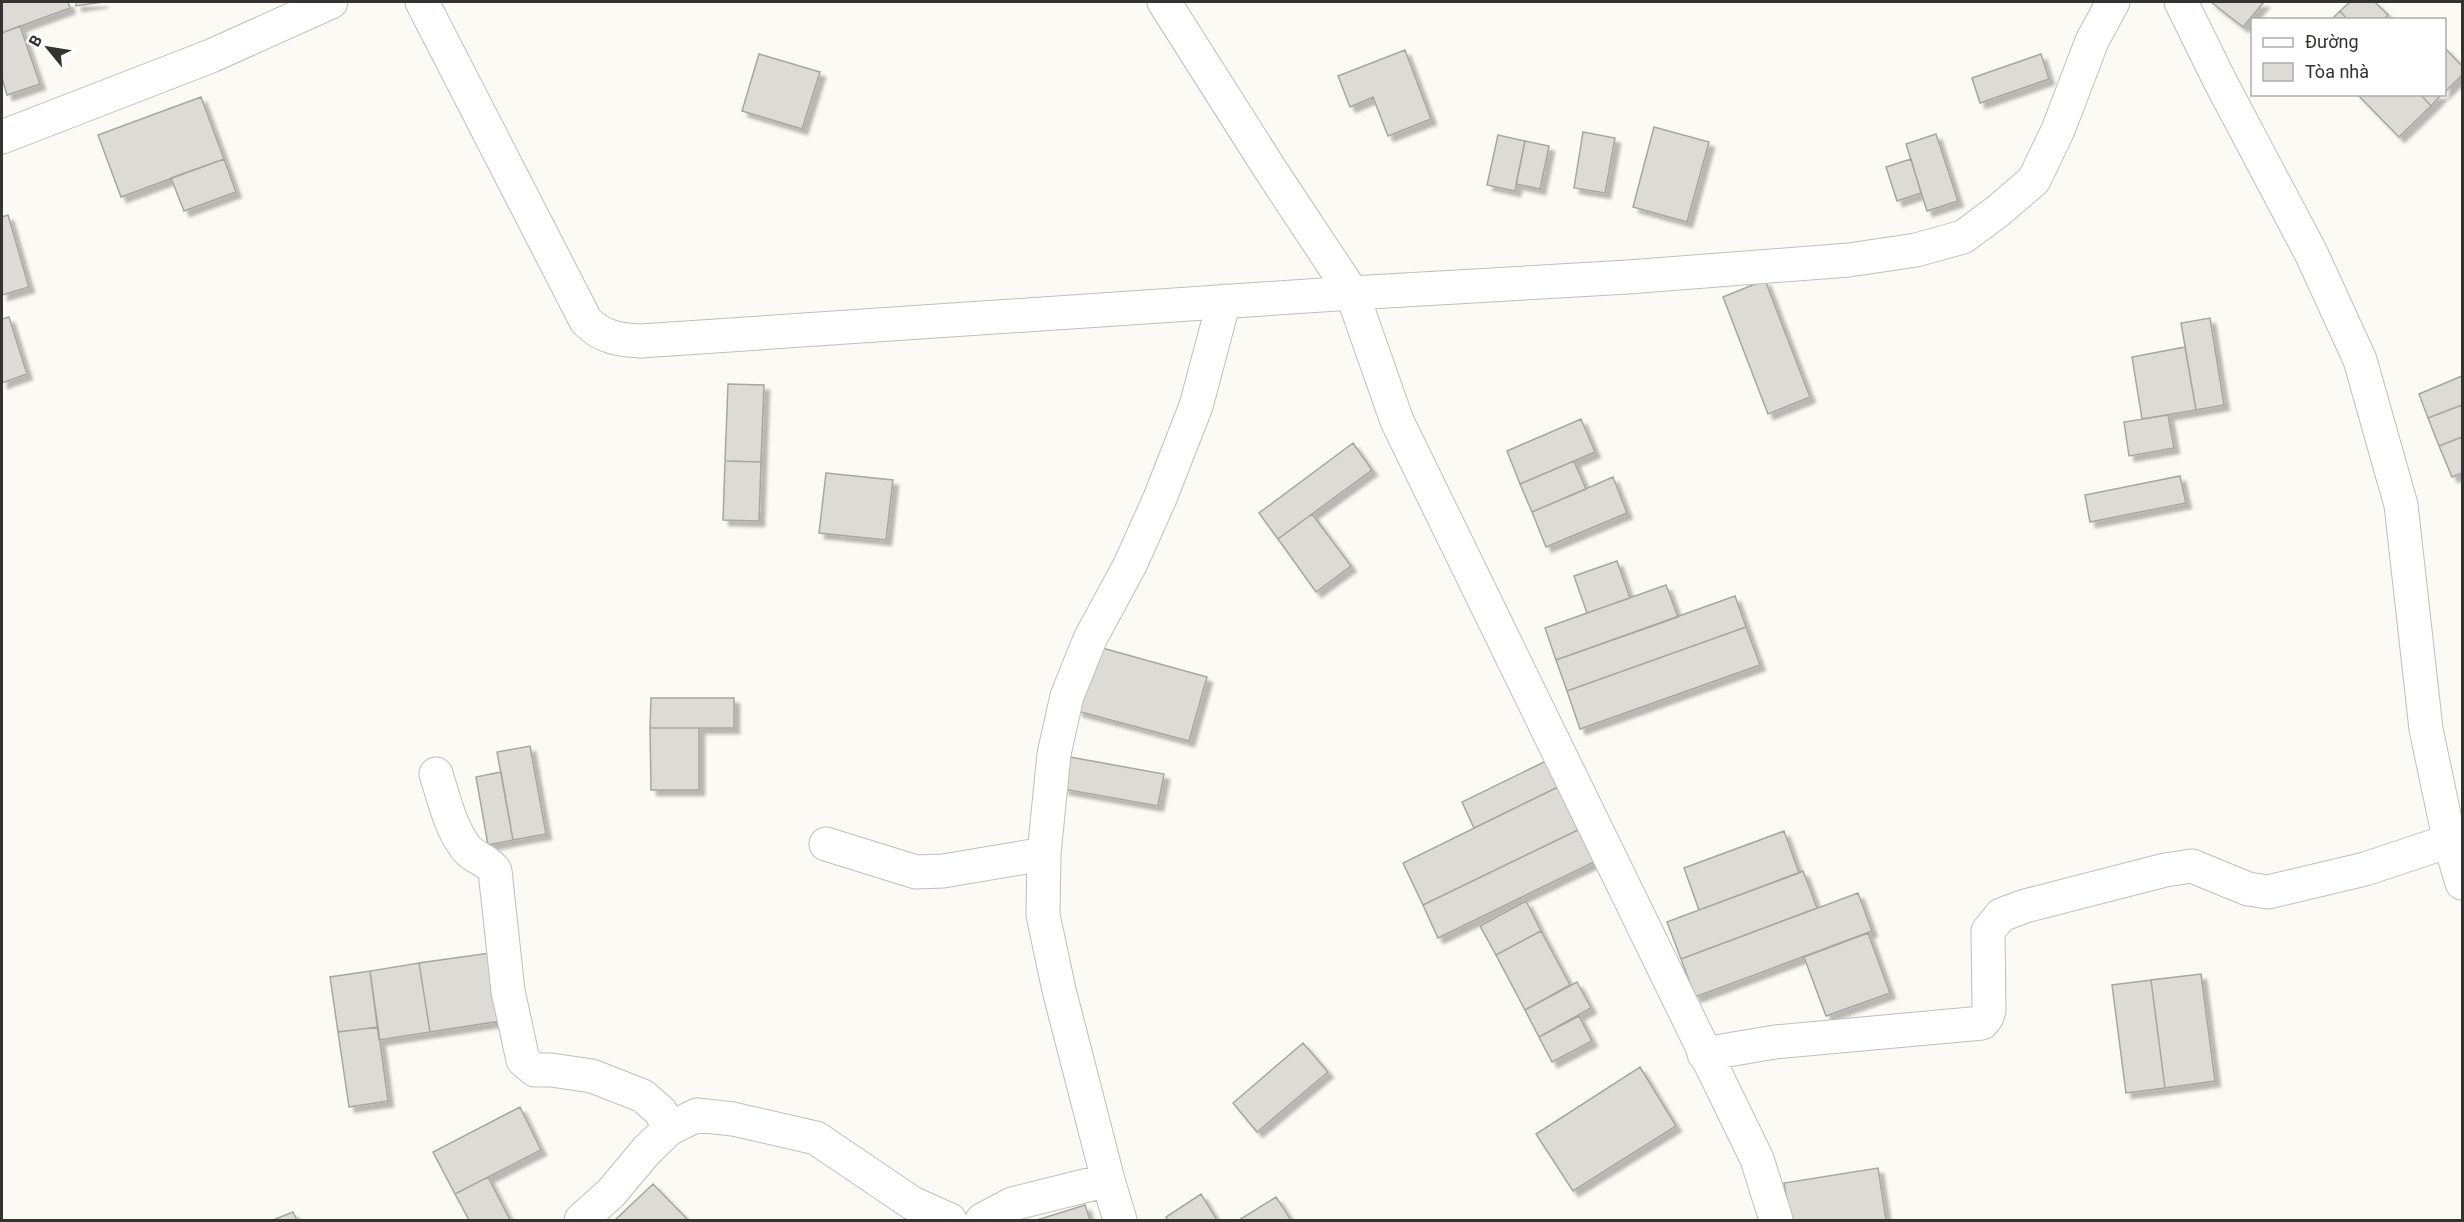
<svg xmlns="http://www.w3.org/2000/svg" width="2464" height="1222" font-family="Roboto,sans-serif">
<defs>
<filter id="shadow"><feDropShadow dx="5.5" dy="5.5" stdDeviation="1.5" flood-color="#0004"/></filter>
</defs>
<rect width="100%" height="100%" fill="#fbfaf4"/>
<path fill="#dcdbd5" stroke="#a8a6a1" stroke-width="1.5" filter="url(#shadow)" d="M 2,2 L 68,2 L 70,8 L 2,33 Z
M 76,2 L 103,2 L 76,6 Z
M 2211,2 L 2264,2 L 2243,27 Z
M 2350,2 L 2375,2 L 2388,15 L 2383,20 L 2348,20 L 2340,11 Z
M 2340,11 L 2348,20 L 2331,20 Z
M 20,26 L 40,84 L 7,95 L 2,78 L 2,33 Z
M 2444,47 L 2462,66 L 2462,75 L 2444,93 Z
M 1405,50 L 1431,119 L 1388,136 L 1373,97 L 1350,107 L 1338,76 Z
M 759,54 L 820,72 L 802,129 L 742,111 Z
M 2041,54 L 2049,79 L 1980,103 L 1972,78 Z
M 2357,94 L 2420,94 L 2431,106 L 2399,137 Z
M 2420,94 L 2442,94 L 2431,106 Z
M 201,97 L 224,159 L 121,197 L 98,135 Z
M 1654,127 L 1709,142 L 1687,222 L 1633,207 Z
M 1583,132 L 1615,138 L 1605,193 L 1574,188 Z
M 1936,134 L 1958,201 L 1927,211 L 1906,144 Z
M 1498,135 L 1525,141 L 1515,191 L 1487,185 Z
M 1525,141 L 1549,146 L 1540,189 L 1516,184 Z
M 224,159 L 236,192 L 184,211 L 171,178 Z
M 1911,159 L 1921,193 L 1897,201 L 1886,167 Z
M 8,215 L 29,287 L 2,295 L 2,217 Z
M 1765,280 L 1810,397 L 1768,414 L 1723,297 Z
M 9,317 L 27,374 L 2,383 L 2,319 Z
M 2210,318 L 2224,405 L 2196,410 L 2181,323 Z
M 2185,347 L 2196,410 L 2142,419 L 2132,357 Z
M 2462,376 L 2462,405 L 2428,418 L 2419,394 Z
M 728,384 L 764,385 L 761,462 L 725,461 Z
M 2462,405 L 2462,437 L 2439,446 L 2428,418 Z
M 2168,415 L 2174,448 L 2129,456 L 2124,422 Z
M 1581,419 L 1595,452 L 1520,484 L 1507,451 Z
M 2462,437 L 2462,473 L 2452,477 L 2439,446 Z
M 1353,443 L 1372,470 L 1278,539 L 1259,513 Z
M 725,461 L 761,462 L 759,521 L 723,520 Z
M 1574,461 L 1586,489 L 1532,512 L 1520,484 Z
M 826,473 L 893,480 L 886,540 L 819,533 Z
M 2180,476 L 2186,503 L 2090,522 L 2085,495 Z
M 1613,477 L 1627,513 L 1546,547 L 1532,512 Z
M 1312,514 L 1351,566 L 1316,592 L 1278,539 Z
M 1617,561 L 1630,598 L 1587,613 L 1574,576 Z
M 1666,585 L 1678,617 L 1556,660 L 1545,628 Z
M 1735,596 L 1746,627 L 1567,691 L 1556,660 Z
M 1746,627 L 1760,665 L 1580,729 L 1567,691 Z
M 1095,646 L 1207,677 L 1189,741 L 1077,711 Z
M 651,698 L 734,698 L 734,728 L 650,728 Z
M 650,728 L 699,728 L 699,790 L 651,790 Z
M 530,746 L 546,834 L 513,840 L 497,752 Z
M 1070,757 L 1164,774 L 1158,806 L 1063,789 Z
M 1546,761 L 1558,787 L 1474,828 L 1462,802 Z
M 501,772 L 513,840 L 488,845 L 476,777 Z
M 1558,787 L 1578,830 L 1423,905 L 1403,863 Z
M 1578,830 L 1594,862 L 1438,938 L 1423,905 Z
M 1784,831 L 1799,873 L 1699,910 L 1684,868 Z
M 1803,871 L 1817,908 L 1681,959 L 1667,922 Z
M 1858,893 L 1872,931 L 1695,997 L 1681,959 Z
M 1526,901 L 1541,931 L 1496,955 L 1480,926 Z
M 1541,931 L 1570,985 L 1525,1010 L 1496,955 Z
M 1868,933 L 1890,993 L 1826,1016 L 1804,957 Z
M 497,952 L 507,1020 L 430,1032 L 419,963 Z
M 419,963 L 430,1032 L 379,1040 L 370,971 Z
M 370,971 L 378,1027 L 338,1032 L 330,977 Z
M 2201,974 L 2215,1081 L 2165,1088 L 2151,980 Z
M 2151,980 L 2165,1088 L 2126,1093 L 2112,985 Z
M 1577,982 L 1591,1008 L 1539,1037 L 1525,1010 Z
M 1579,1016 L 1592,1041 L 1552,1062 L 1539,1037 Z
M 378,1027 L 388,1101 L 349,1107 L 338,1032 Z
M 1303,1043 L 1328,1072 L 1257,1132 L 1233,1103 Z
M 1640,1067 L 1676,1126 L 1573,1191 L 1536,1134 Z
M 520,1107 L 541,1150 L 455,1194 L 433,1152 Z
M 1878,1168 L 1886,1220 L 1790,1220 L 1784,1183 Z
M 488,1177 L 510,1220 L 469,1220 L 455,1194 Z
M 653,1184 L 688,1220 L 615,1220 Z
M 1201,1194 L 1217,1220 L 1168,1220 L 1166,1217 Z
M 1276,1197 L 1291,1220 L 1239,1220 Z
M 1085,1205 L 1090,1220 L 1037,1220 Z
M 293,1212 L 297,1220 L 273,1220 Z"/>
<g fill="none" stroke-linecap="round" stroke-linejoin="round">
<defs>
<path id="minor" d="M 422,2 L 586,321 C 602,337 618,340 641,341 L 1352,293 L 1628,277 L 1849,260 L 1916,250 L 1963,237 L 1998,211 L 2034,180 L 2058,130 L 2092,41 L 2113,2
M 1164,2 L 1270,169 L 1352,293 L 1397,421 L 1757,1159 L 1776,1220
M 2181,2 L 2221,83 L 2311,253 L 2360,360 L 2401,505 L 2426,729 L 2450,843
M 2,137 L 211,56 L 331,2
M 436,774 C 444,799 450,827 466,848 C 475,859 487,859 495,871 L 508,991 L 523,1060 L 535,1070 L 551,1070 L 592,1076 L 643,1096 L 661,1112 L 669,1129
M 826,844 L 916,872 L 943,871 L 1044,854
M 1704,1054 L 1775,1042 L 1982,1023 L 1987,1017 L 1989,1010 L 1988,931 L 2001,915 L 2025,906 L 2165,870 L 2192,866 L 2248,889 L 2268,892 L 2365,869 L 2434,846 L 2450,843 L 2462,883
M 1108,1180 L 1120,1220
M 581,1220 L 611,1193 L 647,1150 L 669,1129 L 697,1115 L 733,1119 L 816,1138 L 912,1203 L 950,1220
M 982,1220 L 1012,1204 L 1108,1180 L 1059,990 L 1043,915 L 1044,854 L 1054,754 L 1067,696 L 1090,639 L 1130,565 L 1160,498 L 1196,406 L 1224,301"/>
</defs>
<use href="#minor" stroke="#c1bfb9" stroke-width="35"/>
<use href="#minor" stroke="#fff" stroke-width="33"/>
</g>
<rect width="2464" height="1222" fill="none" stroke="#343331" stroke-width="6"/>
<rect x="2251" y="18" width="195" height="78" fill="#ffffff" stroke="#aeadad" stroke-width="1.5"/>
<rect x="2263" y="38" width="30" height="9" fill="#ffffff" stroke="#aeadad" stroke-width="1.5"/>
<text x="2305" y="48" font-size="18" fill="#343331">Đường</text>
<rect x="2263" y="63" width="30" height="18" fill="#dcdbd5" stroke="#aeadad" stroke-width="1.5"/>
<text x="2305" y="78" font-size="18" fill="#343331">Tòa nhà</text>
<g transform="translate(48 48) rotate(300)" stroke="#ffffff" stroke-width="4.5" paint-order="stroke">
<path d="M0-4.5L10 22L0 15L-10 22Z" fill="#343331"/>
<text y="-9" font-size="16" font-weight="bold" text-anchor="middle" fill="#343331">B</text>
</g>
</svg>
